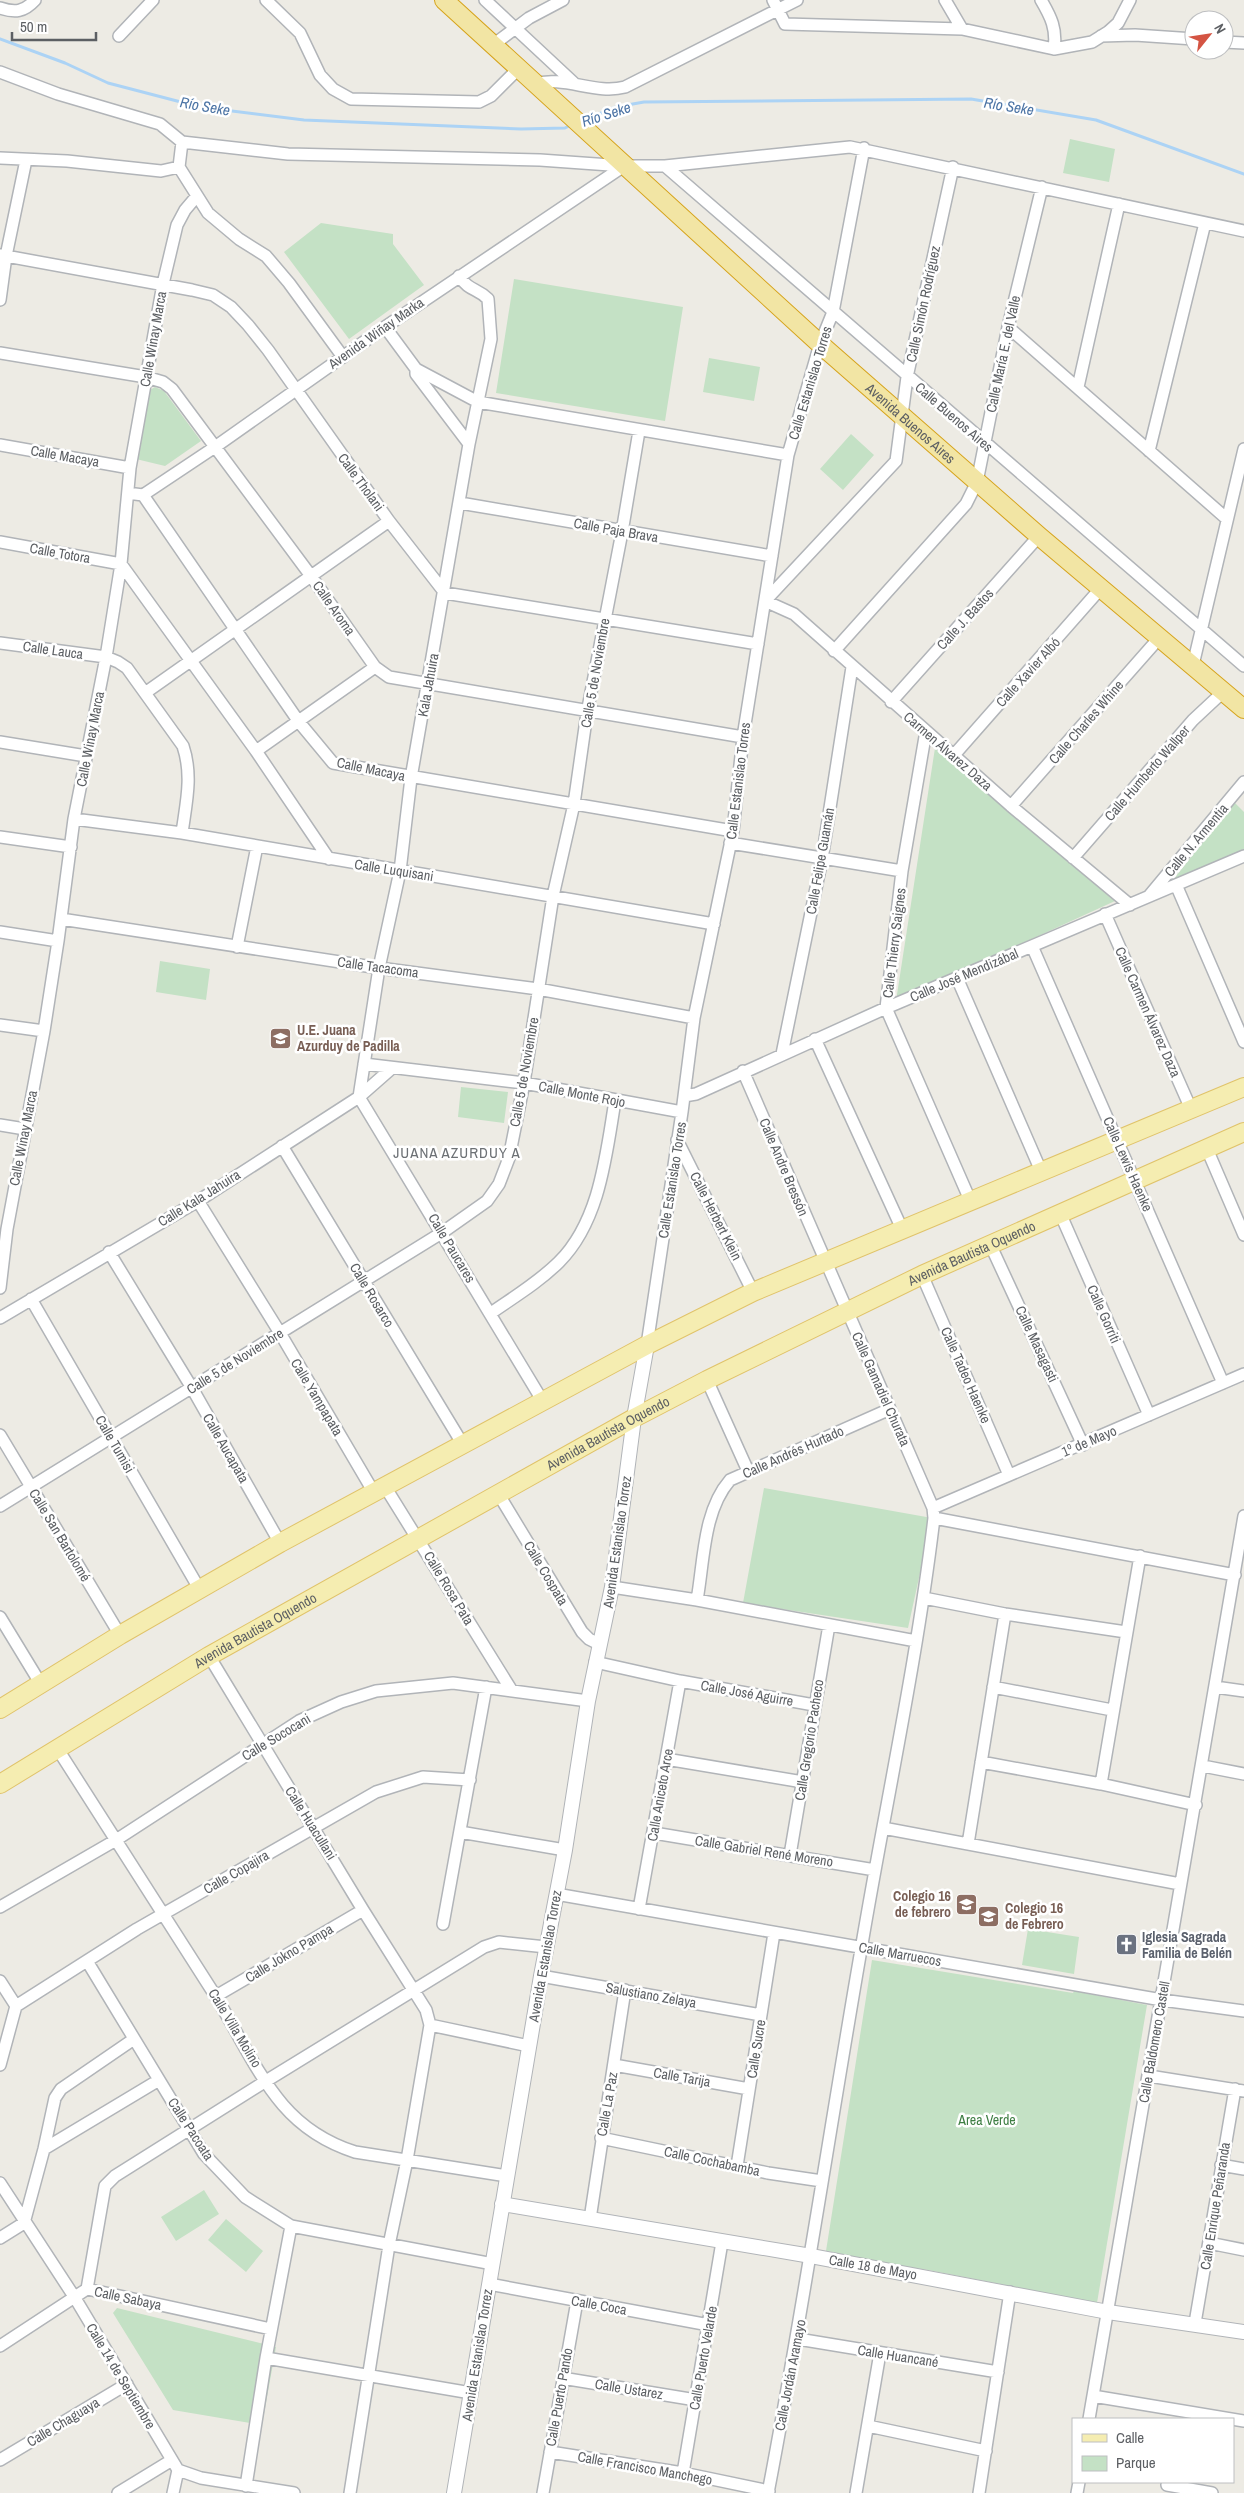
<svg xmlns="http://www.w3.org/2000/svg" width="1244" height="2493" font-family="'Archivo Narrow',sans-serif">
<rect width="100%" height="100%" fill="#edebe4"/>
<path fill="#c4e1c5" d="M 1070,139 L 1115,149 L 1109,182 L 1063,173 Z
M 321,223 L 393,234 L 393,244 L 424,285 L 349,339 L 284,252 Z
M 514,279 L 683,307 L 665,421 L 496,393 Z
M 709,358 L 760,367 L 754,401 L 703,392 Z
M 155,387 L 164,391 L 201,441 L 165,466 L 136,459 L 150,390 Z
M 851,434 L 874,455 L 843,490 L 820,469 Z
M 935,748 L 1115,901 L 896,1001 Z
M 1234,802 L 1244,812 L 1244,851 L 1173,880 Z
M 160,961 L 210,969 L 206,1000 L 156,992 Z
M 461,1087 L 508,1092 L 504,1123 L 458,1117 Z
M 764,1488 L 932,1518 L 908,1628 L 743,1603 Z
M 1028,1929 L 1079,1937 L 1074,1974 L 1022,1965 Z
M 872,1960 L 1073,1993 L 1074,1991 L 1147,2005 L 1097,2303 L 928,2270 L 833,2256 L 833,2252 L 826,2251 Z
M 204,2190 L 219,2214 L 176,2241 L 161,2217 Z
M 226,2219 L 263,2251 L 246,2272 L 208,2240 Z
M 117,2308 L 276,2347 L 262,2425 L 173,2410 L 113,2313 Z"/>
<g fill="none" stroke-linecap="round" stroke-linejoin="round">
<path stroke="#acd3f5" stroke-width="3" d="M 0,39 L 65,63 L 108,83 L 200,107 L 304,120 L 521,129 L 565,128 L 571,125
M 584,120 L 616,107 L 644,102 L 971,99 L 1096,120 L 1244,174"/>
<defs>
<path id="minor" d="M 266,0 L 300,33 L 320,75 L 333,89 L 351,99 L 479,102 L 491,96 L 518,69
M 485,0 L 575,84
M 773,0 L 785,24 L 962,29 L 1054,49 L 1092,42 L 1108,32 L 1118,23 L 1130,0
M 945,0 L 962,29
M 1041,0 C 1051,17 1057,29 1054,49
M 0,8 C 15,13 24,12 35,0
M 119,36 L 153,0
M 1101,36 L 1135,35 L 1194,39
M 1224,42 L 1244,43
M 493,45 L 529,18 L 563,0
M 0,72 L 58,94 L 160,124 L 182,142 L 288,154 L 540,160 L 624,166 L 665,166 L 850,147 L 1244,231
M 534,84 C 564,75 595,95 625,87 L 797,0
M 182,142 L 179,167 L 208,213 L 239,239 L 266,256 L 289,283 L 343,357
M 0,158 L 67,161 L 161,171 L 179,167
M 665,166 L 1244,666
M 953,167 L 907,377 L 896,461 L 765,601 L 794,614 L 1011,806 L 1130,905
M 0,255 L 192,290 L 213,295 L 231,307 L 248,325 L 268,350 L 389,521 L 445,593 L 758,644
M 459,276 C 470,292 476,287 488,299 L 491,339 L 469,444 L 411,778 L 400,871 L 379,968 L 359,1097 L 542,1400
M 0,300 L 6,256 L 26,160
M 385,327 L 416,369 L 478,402 L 788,455
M 1008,327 L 1227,519
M 0,353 L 146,377 L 163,382 L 172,389 L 311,576 L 375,667 L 389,677 L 743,737
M 416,369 L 416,374 L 469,444
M 1078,387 L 1119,204
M 0,445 L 130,468
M 1149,451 L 1205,223
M 135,494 L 143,495 L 215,447 L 385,327 L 624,166
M 143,495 L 299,722 L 333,763 L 733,831
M 460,503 L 772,556
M 0,542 L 121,564 L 256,751 L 329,859
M 0,643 L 106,657 L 118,662 L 127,668 L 183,746 C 193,776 186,803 182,833
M 834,651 L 966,504 L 977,482 L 1008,327 L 1042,187
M 1193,665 L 1244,449
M 145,693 L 389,521
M 891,702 L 1039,536
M 926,731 L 902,871 L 886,1008 L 970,1200
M 0,742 L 86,756
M 256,751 L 375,667
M 954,755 L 1101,588
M 1011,806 L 1160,637
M 74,819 L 182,833 L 714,924
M 0,837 L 71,847
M 730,843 L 902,871
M 1073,858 L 1193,720 L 1223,692
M 1177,887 L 1244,1042
M 1149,896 L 1244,782
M 1105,914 L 1191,1109
M 61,919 L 379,968 L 538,989 L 694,1018
M 0,932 L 58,941
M 1032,946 L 1223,1383
M 237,947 L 257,846
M 957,978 L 1041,1171
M 0,1025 L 44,1031
M 815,1039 L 902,1229
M 782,1054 L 822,859 L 852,667
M 364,1064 L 524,1083 L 682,1112
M 743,1071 L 933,1508 L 934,1518 C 917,1661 886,1802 862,1944 C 830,2127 803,2311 768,2493
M 684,1096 L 696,1094 L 886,1008 L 1244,856
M 0,1125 L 25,1129
M 677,1140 L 753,1292
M 282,1146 L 462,1443
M 1207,1149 L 1244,1235
M 198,1201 L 280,1333 L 373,1491
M 1060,1213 L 1149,1415
M 990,1244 L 1083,1445
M 109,1252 L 192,1388 L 280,1543
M 922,1275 L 1009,1475
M 0,1288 L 7,1229 L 44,1031 L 58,941 L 74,819 L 106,657 L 121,564 L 130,468 L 163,284 L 177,225 L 185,210 L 196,197
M 31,1299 L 200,1590
M 491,1313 C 514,1297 539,1282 559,1262 C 600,1221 606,1155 615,1101
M 0,1318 L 198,1201 L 359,1097 L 392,1068
M 647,1345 L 682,1112 L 694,1018 L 733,831 L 743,737 L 788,455 L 820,344 L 833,312 L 864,148
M 707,1380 L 748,1471
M 0,1435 L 120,1635
M 384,1485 L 512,1691
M 499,1495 L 582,1632 L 589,1639 L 599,1644
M 0,1506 L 443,1232 L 487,1201 L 499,1184 L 509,1158 L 524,1083 L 553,896 L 574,804 L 587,713 L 622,532 L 639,431
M 933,1508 L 1244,1374
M 934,1518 L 1235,1575
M 612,1587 L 697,1600 L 916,1641
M 924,1598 L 1005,1614 L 1126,1632
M 697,1600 C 704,1561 703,1511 730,1480 L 890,1409
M 0,1617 L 42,1686
M 209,1656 L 363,1910 L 426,2010 L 430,2025 L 407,2160 L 389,2245 L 350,2493
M 595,1662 L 680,1681 L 814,1705
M 993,1687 L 1112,1710
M 1215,1687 L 1244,1691
M 57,1748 C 108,1828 160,1908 211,1989 C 235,2026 254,2071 283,2105 C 302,2127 327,2143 355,2152 L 507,2176
M 666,1759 L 803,1782
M 981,1762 L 1101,1784 L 1196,1805
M 1203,1766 L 1244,1774
M 1101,1784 L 1140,1556
M 883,1828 L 1180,1884
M 460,1832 L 565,1850
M 654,1833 L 875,1870
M 968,1844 L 1005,1614
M 790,1855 L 829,1625
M 556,1894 L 1162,2000 L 1244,2011
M 0,1907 L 116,1840 L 299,1721 L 341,1702 L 376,1691 L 453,1683 L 588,1701
M 639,1909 L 680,1681
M 443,1924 L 486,1687
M 87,1961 L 204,2154 L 245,2197 L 291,2226 L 493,2264
M 541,1976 L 761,2015
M 0,1981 L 16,2006 L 0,2065
M 216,1996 L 363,1910
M 16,2006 L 137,1929 L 376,1792 L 423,1777 L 470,1780
M 430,2025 L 529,2046
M 614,2065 L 749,2089
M 1149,2076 L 1244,2091
M 601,2138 L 768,2173 L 822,2181
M 44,2149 L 159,2080
M 1221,2165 L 1244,2169
M 737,2166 L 774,1933
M 0,2183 L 75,2298 L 178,2470 L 201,2478 L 294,2493
M 590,2219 L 625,1990
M 0,2238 L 24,2223 L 44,2149 L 55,2098 L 61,2089 L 134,2039
M 1209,2243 L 1244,2250
M 489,2284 L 709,2325
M 87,2289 L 105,2186 L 115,2176 L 266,2081 L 484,1947 L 499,1942 L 546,1947
M 1195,2323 L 1235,2089
M 798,2339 L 998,2372
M 0,2346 L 87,2289 L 271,2329
M 266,2358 L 471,2393
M 562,2378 L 696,2400
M 1093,2396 L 1244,2421
M 1089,2419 L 1244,1516
M 868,2426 L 986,2451
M 550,2452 L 683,2473 L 769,2491
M 0,2460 L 127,2384
M 683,2473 L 722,2242
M 1167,2485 L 1212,2493
M 246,2486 L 266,2358 L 291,2226
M 118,2493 L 172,2460
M 173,2493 L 178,2470
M 543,2493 L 577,2301
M 856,2493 L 880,2353
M 979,2493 L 1010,2292
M 1077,2493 L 1079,2482"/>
<path id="tertiary" d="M 502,2204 L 811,2256 L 1108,2312 L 1244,2332
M 454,2493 L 541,1976 L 565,1850 L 588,1701 L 612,1587 L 634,1418 L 647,1345"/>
<g id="primary">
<path d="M 0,1709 L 120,1635 L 280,1543 L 647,1345 L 753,1292 L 1244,1087"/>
<path id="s1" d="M 0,1784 L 209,1656 L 634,1418 L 707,1380 L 922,1275 L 1244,1132"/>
</g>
<g id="trunk">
<path id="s2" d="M 444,0 L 820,344 L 1039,536 L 1244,709"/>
</g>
</defs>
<use href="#minor" stroke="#b1b4b8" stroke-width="14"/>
<use href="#tertiary" stroke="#b1b4b8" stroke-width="16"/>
<use href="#primary" stroke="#e0c36a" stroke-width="20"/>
<use href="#trunk" stroke="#d6a31b" stroke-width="20"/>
<use href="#minor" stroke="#fff" stroke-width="11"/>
<use href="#tertiary" stroke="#fff" stroke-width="14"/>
<use href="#primary" stroke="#f5edb1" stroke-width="18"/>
<use href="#trunk" stroke="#f2e5a4" stroke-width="18"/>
</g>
<defs>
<symbol id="school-square" viewBox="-11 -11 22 22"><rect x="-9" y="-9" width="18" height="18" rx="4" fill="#8d6e63" stroke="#fff"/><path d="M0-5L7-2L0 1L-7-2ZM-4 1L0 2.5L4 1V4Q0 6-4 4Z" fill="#fff"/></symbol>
<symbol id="church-square" viewBox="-11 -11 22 22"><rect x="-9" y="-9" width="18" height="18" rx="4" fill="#6b7280" stroke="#fff"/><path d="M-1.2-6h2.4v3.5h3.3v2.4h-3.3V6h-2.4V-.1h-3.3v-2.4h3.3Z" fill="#fff"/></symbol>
</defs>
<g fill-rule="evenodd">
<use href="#school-square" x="268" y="1026" width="25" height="25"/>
<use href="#school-square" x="954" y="1892" width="25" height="25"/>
<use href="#school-square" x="976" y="1904" width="25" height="25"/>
<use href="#church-square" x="1114" y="1932" width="25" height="25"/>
</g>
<g text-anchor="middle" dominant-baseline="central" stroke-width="5" stroke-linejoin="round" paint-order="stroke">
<g font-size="14" fill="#5c5f63" stroke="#fff">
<text transform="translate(923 304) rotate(-78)">Calle Simón Rodríguez</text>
<text transform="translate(376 333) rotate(-35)">Avenida Wiñay Marka</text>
<text transform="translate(153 339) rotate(-80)">Calle Winay Marca</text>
<text transform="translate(1003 354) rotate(-78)">Calle María E. del Valle</text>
<text transform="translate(810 383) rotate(-73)">Calle Estanislao Torres</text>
<text transform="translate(954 417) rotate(41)">Calle Buenos Aires</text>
<text stroke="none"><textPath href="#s2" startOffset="630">Avenida Buenos Aires</textPath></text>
<text transform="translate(65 456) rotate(10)">Calle Macaya</text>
<text transform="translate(361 482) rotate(54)">Calle Tholani</text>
<text transform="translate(616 530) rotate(10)">Calle Paja Brava</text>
<text transform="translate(60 553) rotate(10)">Calle Totora</text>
<text transform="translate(334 608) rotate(55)">Calle Aroma</text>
<text transform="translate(965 619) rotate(-48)">Calle J. Bastos</text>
<text transform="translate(53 650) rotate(8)">Calle Lauca</text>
<text transform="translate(1028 672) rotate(-48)">Calle Xavier Albó</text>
<text transform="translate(595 673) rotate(-80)">Calle 5 de Noviembre</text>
<text transform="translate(428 685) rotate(-80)">Kala Jahuira</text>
<text transform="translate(1086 722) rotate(-49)">Calle Charles Whine</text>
<text transform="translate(90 739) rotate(-79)">Calle Winay Marca</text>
<text transform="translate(948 751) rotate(41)">Carmen Álvarez Daza</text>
<text transform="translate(371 769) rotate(12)">Calle Macaya</text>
<text transform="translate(1147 773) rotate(-49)">Calle Humberto Wallper</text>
<text transform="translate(738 781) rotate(-83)">Calle Estanislao Torres</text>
<text transform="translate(1196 840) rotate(-50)">Calle N. Armentia</text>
<text transform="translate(820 861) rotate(-80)">Calle Felipe Guamán</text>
<text transform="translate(394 870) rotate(9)">Calle Luquisani</text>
<text transform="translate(894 943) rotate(-83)">Calle Thierry Saignes</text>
<text transform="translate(378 967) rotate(8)">Calle Tacacoma</text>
<text transform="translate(964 975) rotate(-23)">Calle José Mendizábal</text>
<text transform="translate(1148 1012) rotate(66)">Calle Carmen Álvarez Daza</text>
<text transform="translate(524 1072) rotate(-80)">Calle 5 de Noviembre</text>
<text transform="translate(582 1094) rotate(11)">Calle Monte Rojo</text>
<text transform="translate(23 1138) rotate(-79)">Calle Winay Marca</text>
<text transform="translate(1128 1164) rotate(66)">Calle Lewis Haenke</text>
<text transform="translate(784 1167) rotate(67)">Calle Andre Bressón</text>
<text transform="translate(672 1180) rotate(-81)">Calle Estanislao Torres</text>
<text transform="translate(199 1198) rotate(-32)">Calle Kala Jahuira</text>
<text transform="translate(716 1216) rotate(63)">Calle Herbert Klein</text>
<text transform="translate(452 1248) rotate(59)">Calle Paucares</text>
<text stroke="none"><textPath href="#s1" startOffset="1108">Avenida Bautista Oquendo</textPath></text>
<text transform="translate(372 1295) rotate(59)">Calle Rosarco</text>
<text transform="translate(1104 1314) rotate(66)">Calle Gorriti</text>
<text transform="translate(1037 1344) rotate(65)">Calle Masagasti</text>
<text transform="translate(235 1361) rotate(-32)">Calle 5 de Noviembre</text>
<text transform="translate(966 1375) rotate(66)">Calle Tadeo Haenke</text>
<text transform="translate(881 1389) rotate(66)">Calle Gamadiel Churata</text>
<text transform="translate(317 1397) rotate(59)">Calle Yampapata</text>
<text stroke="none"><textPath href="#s1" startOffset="702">Avenida Bautista Oquendo</textPath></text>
<text transform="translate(1089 1441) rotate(-23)">1º de Mayo</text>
<text transform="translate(115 1444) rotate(60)">Calle Tumisi</text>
<text transform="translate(226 1448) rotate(60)">Calle Aucapata</text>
<text transform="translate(793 1452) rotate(-24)">Calle Andrés Hurtado</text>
<text transform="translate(60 1535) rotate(59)">Calle San Bartolomé</text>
<text transform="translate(617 1542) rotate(-82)">Avenida Estanislao Torrez</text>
<text transform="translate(546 1573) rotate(59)">Calle Cospata</text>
<text transform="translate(449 1588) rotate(59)">Calle Rosa Pata</text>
<text stroke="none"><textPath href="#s1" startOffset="298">Avenida Bautista Oquendo</textPath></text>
<text transform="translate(747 1693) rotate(10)">Calle José Aguirre</text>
<text transform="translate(276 1737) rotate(-31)">Calle Sococani</text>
<text transform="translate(809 1740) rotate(-81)">Calle Gregorio Pacheco</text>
<text transform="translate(660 1795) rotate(-80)">Calle Aniceto Arce</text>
<text transform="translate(311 1823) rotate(58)">Calle Huacullani</text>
<text transform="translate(764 1851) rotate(9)">Calle Gabriel René Moreno</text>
<text transform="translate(236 1872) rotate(-30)">Calle Copajira</text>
<text transform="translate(289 1953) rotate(-31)">Calle Jokno Pampa</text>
<text transform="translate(900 1954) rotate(10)">Calle Marruecos</text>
<text transform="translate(545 1956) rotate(-80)">Avenida Estanislao Torrez</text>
<text transform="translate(651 1995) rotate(10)">Salustiano Zelaya</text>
<text transform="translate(235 2028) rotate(59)">Calle Villa Molino</text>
<text transform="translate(1154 2042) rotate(-80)">Calle Baldomero Castell</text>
<text transform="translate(756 2049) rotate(-81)">Calle Sucre</text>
<text transform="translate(682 2077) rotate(10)">Calle Tarija</text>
<text transform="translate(607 2104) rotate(-80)">Calle La Paz</text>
<text transform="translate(191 2129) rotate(57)">Calle Pacoata</text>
<text transform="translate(712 2161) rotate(12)">Calle Cochabamba</text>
<text transform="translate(1215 2206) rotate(-81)">Calle Enrique Peñaranda</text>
<text transform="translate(873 2267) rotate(10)">Calle 18 de Mayo</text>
<text transform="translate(128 2298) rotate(12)">Calle Sabaya</text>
<text transform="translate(599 2305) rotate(10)">Calle Coca</text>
<text transform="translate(477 2355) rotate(-81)">Avenida Estanislao Torrez</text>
<text transform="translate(898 2356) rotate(9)">Calle Huancané</text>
<text transform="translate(703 2358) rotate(-80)">Calle Puerto Velarde</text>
<text transform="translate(790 2375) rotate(-79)">Calle Jordán Aramayo</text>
<text transform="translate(121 2376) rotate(59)">Calle 14 de Septiembre</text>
<text transform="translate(629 2389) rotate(9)">Calle Ustarez</text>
<text transform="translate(559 2397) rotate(-80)">Calle Puerto Pando</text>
<text transform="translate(63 2422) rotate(-31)">Calle Chaguaya</text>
<text transform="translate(645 2468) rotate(10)">Calle Francisco Manchego</text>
</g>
<g font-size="14" font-weight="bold" fill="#785e54" stroke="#fff" text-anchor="start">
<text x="297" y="1030">U.E. Juana<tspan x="297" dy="16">Azurduy de Padilla</tspan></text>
<text x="951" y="1896" text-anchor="end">Colegio 16<tspan x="951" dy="16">de febrero</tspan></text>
<text x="1005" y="1908">Colegio 16<tspan x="1005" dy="16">de Febrero</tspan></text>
</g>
<g font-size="14" font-weight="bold" fill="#5b616d" stroke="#fff" text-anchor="start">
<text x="1142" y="1937">Iglesia Sagrada<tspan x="1142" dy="16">Familia de Belén</tspan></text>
</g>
<g font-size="14" fill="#3f7f44" stroke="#fff">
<text x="987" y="2120">Area Verde</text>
</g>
<g font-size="15" font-style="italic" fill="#4c74a5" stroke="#fff">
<text transform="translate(205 106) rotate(10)">Río Seke</text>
<text transform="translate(1009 106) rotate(9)">Río Seke</text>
<text transform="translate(606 114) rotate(-18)">Río Seke</text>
</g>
<g font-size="15" letter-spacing="1" fill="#6d7175" stroke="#fff">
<text x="457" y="1152">JUANA AZURDUY A</text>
</g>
</g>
<rect x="1072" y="2418" width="162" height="65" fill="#ffffff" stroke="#bebfc1"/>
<rect x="1082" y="2434" width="25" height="8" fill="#f5edb1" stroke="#bebfc1"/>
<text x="1116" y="2443" font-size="15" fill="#5c5f63">Calle</text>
<rect x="1082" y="2456" width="25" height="15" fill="#c4e1c5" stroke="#bebfc1"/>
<text x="1116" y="2468" font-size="15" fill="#5c5f63">Parque</text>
<g transform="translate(1209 35) rotate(60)"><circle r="24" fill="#ffffff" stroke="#bebfc1"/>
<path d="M0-4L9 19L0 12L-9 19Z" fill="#d45443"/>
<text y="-8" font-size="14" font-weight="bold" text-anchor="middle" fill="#5c5f63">N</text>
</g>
<path d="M12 32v8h84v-8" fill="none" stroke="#5c5f63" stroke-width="2.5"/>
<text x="20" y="32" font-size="15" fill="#5c5f63" stroke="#ffffff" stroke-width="4" paint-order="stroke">50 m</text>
</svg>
